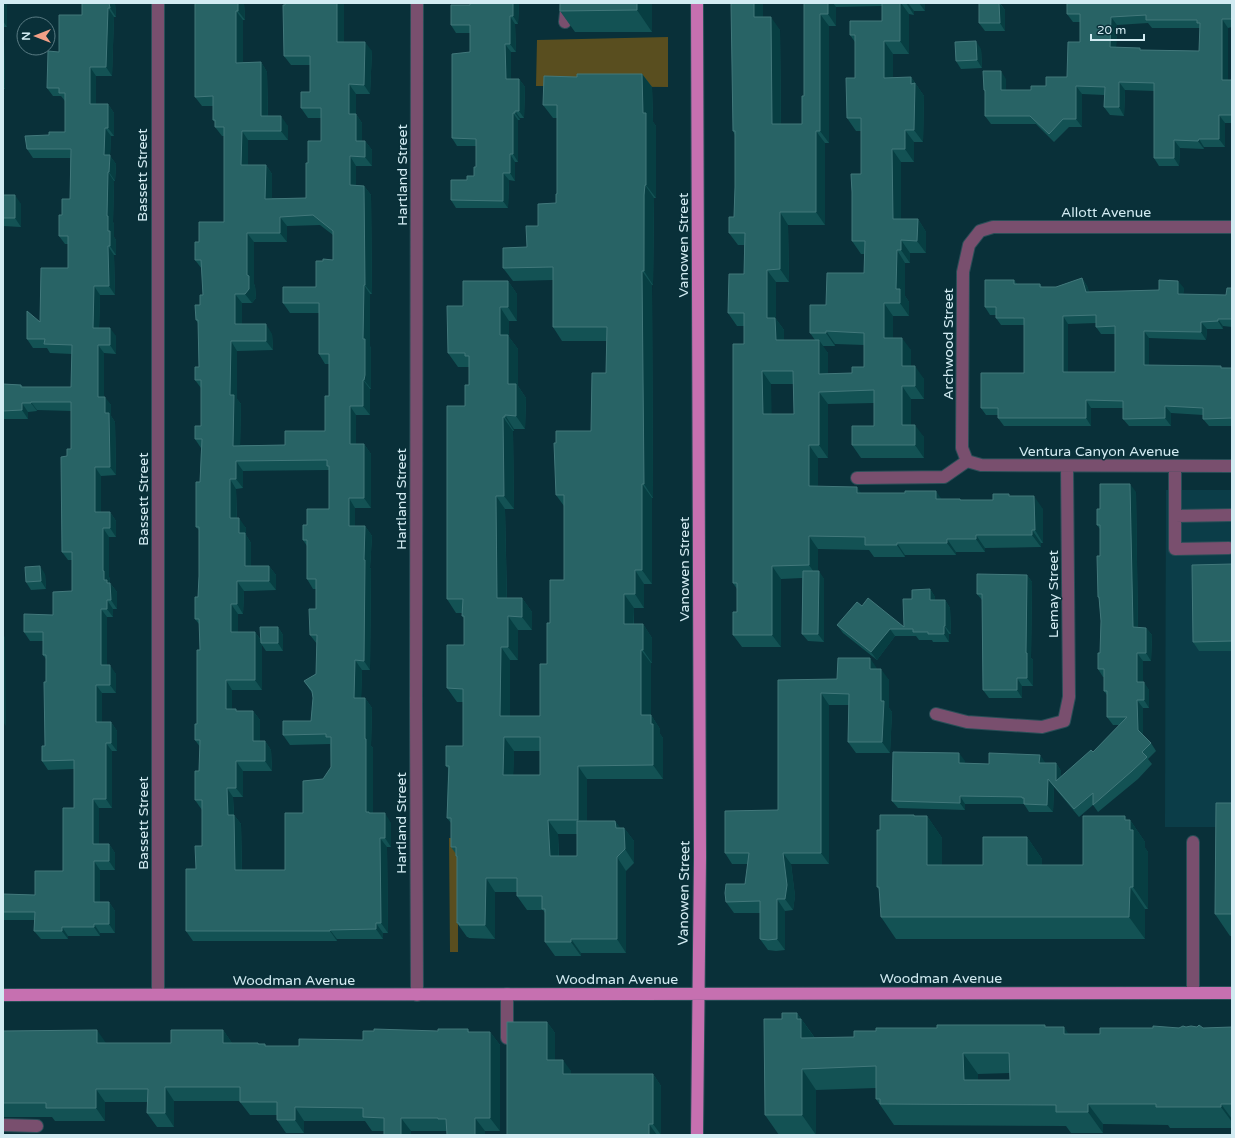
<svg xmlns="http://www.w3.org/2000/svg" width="1235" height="1138" font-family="'Varela Round',sans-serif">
<rect width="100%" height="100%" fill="#093039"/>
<path fill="#0b3d48" d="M 1166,490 L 1232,490 L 1232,827 L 1165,827 Z"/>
<path fill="#594e1f" d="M 668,37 L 668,87 L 536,86 L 537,40 Z
M 449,838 L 458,838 L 458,952 L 450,952 Z"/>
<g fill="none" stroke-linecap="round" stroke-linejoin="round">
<defs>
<path id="minor" d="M 158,3 L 158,994
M 417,3 L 416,702 L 417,995
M 565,22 L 567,3
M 967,461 L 962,448 L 963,272 L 969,245 L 980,231 L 993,227 L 1232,227
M 967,461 L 981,465 L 1232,466
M 1175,466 L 1175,549 L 1229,548
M 857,478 L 944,477 L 967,461
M 1175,516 L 1232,515
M 936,714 L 967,722 L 1042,727 L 1064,721 L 1069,697 L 1067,466
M 1193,842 L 1193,993
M 507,994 L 507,1038
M 3,1125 L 37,1126"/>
<path id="major" d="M 3,995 L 1232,993
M 697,1135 L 700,857 L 697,3"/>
</defs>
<use href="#minor" stroke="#294e57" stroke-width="14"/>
<use href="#major" stroke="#294e57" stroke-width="14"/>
<use href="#minor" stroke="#794f6e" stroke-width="12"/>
<use href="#major" stroke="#c670b0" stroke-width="12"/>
</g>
<path fill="#135254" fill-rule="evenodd" d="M 3,3 L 7,3 L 7,27 L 4,27 L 4,41 L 5,89 L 3,89 Z
M 115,3 L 116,17 L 114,17 L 112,76 L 96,76 L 96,104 L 108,104 L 114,113 L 114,136 L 111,136 L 110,156 L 116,164 L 115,181 L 114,181 L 113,222 L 114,224 L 114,237 L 116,240 L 116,255 L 114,255 L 115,295 L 100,295 L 99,328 L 116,336 L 116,354 L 104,353 L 104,397 L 111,405 L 111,416 L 115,422 L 116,475 L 101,476 L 101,512 L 110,512 L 116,521 L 116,537 L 109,537 L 109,577 L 110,579 L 110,583 L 117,592 L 117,609 L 113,609 L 113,617 L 107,617 L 107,665 L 116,674 L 116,693 L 102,693 L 102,722 L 111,722 L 117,731 L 117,751 L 112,751 L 112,808 L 99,808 L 99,844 L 109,844 L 115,853 L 115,870 L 100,870 L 100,902 L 109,902 L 115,911 L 115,933 L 100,933 L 100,936 L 68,936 L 68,939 L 41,939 L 34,931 L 35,920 L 3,920 L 3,894 L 35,895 L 63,871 L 74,808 L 74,769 L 48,770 L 42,761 L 45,746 L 46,659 L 43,655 L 43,641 L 30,641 L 24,632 L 53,615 L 72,591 L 72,560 L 68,560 L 62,552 L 67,456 L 71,449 L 71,411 L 37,410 L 37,411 L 28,412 L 28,419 L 3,419 L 3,384 L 21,385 L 23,387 L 71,387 L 72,354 L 50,353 L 47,348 L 33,348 L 27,339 L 40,322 L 68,268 L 68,244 L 65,244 L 59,236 L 62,215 L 70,199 L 70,158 L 33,158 L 27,149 L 49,135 L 65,132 L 65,101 L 61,96 L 53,96 L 47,88 L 59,52 L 82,15 Z
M 195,3 L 244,3 L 245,20 L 243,20 L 243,62 L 261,62 L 267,72 L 268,116 L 288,126 L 288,140 L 248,140 L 248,165 L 266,165 L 272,174 L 272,198 L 306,198 L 308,163 L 321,141 L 321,118 L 308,118 L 301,108 L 310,92 L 310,65 L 291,65 L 284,56 L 344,3 L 344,42 L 372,51 L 370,94 L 356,94 L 356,114 L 362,123 L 362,141 L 365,141 L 372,150 L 372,166 L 356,166 L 356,185 L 364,186 L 371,195 L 372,294 L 370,294 L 370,346 L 371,349 L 371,389 L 370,389 L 370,415 L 356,415 L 356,444 L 364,444 L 371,454 L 371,508 L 355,508 L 355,526 L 365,526 L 372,536 L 370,568 L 371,569 L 370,670 L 362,670 L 361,698 L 365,698 L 372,708 L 371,746 L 373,748 L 373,813 L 391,823 L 391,847 L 387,847 L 388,933 L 383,933 L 383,939 L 337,939 L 337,941 L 193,941 L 186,931 L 196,869 L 202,846 L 202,810 L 195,800 L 199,771 L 200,747 L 195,740 L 197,724 L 200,650 L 199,624 L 195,619 L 198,597 L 199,576 L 199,530 L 196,527 L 200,482 L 201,448 L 195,439 L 201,426 L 201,388 L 195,380 L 199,367 L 198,323 L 196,320 L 203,295 L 202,269 L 195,260 L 199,242 L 224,222 L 224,136 L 222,136 L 215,127 L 215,122 L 213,120 L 213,106 L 202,106 L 195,97 ZM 320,225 L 333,235 L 333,260 L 323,261 L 316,287 L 283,303 L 290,313 L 319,313 L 319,354 L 325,364 L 329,364 L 329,396 L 325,431 L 285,445 L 240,445 L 241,404 L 237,399 L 237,351 L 273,350 L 272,334 L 242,324 L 242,303 L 252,303 L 256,298 L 255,286 L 254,284 L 254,242 L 287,242 L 287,226 ZM 329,470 L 329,509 L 307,525 L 303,540 L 307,546 L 307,579 L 313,589 L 316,589 L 316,609 L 310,635 L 317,644 L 316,674 L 304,681 L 312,693 L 313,698 L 311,721 L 283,735 L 290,745 L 330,744 L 331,767 L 303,813 L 285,870 L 242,870 L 241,824 L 234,815 L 233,797 L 243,797 L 243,771 L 272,771 L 271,750 L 265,741 L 260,741 L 260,720 L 253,711 L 237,711 L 232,709 L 232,690 L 262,690 L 262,645 L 266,651 L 283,651 L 283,635 L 278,627 L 261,640 L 255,632 L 238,632 L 238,614 L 243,614 L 244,591 L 276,590 L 276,575 L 269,566 L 251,566 L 251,543 L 246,535 L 246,528 L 237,518 L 236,489 L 243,488 L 243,471 Z
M 519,3 L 518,24 L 515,24 L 516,52 L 511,52 L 511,79 L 519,79 L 525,87 L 524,118 L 520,118 L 520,120 L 518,120 L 518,162 L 515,162 L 515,181 L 509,180 L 508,208 L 456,208 L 451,200 L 467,180 L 474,176 L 476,167 L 476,146 L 457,146 L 452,138 L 470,52 L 470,33 L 456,33 L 451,25 L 470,5 Z
M 652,3 L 652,32 L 575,32 L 560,11 Z
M 763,3 L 763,17 L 780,30 L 781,124 L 802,124 L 804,96 L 804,3 L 925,3 L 925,11 L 914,11 L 914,15 L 909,14 L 909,54 L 893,54 L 893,78 L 911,77 L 924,96 L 923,142 L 914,142 L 914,162 L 901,162 L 901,219 L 918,219 L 926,232 L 926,253 L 910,253 L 910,263 L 905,263 L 905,296 L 909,302 L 909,316 L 893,316 L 893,338 L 911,350 L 911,366 L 924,379 L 924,399 L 911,399 L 911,425 L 924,437 L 924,458 L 861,458 L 852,445 L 874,426 L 874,403 L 828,404 L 828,458 L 818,458 L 818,487 L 861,493 L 942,499 L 960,499 L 961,500 L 993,500 L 1011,496 L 1043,509 L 1043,543 L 1041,543 L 1041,547 L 985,548 L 985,552 L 956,552 L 956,555 L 905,555 L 905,557 L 874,557 L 869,550 L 818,549 L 818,571 L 824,579 L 824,642 L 808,641 L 802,634 L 802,578 L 781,579 L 781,647 L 742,647 L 733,635 L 737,612 L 737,589 L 733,583 L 744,344 L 744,326 L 737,326 L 728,313 L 744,274 L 744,245 L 738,245 L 729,233 L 734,217 L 735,187 L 735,135 L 733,131 ZM 882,6 L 882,21 L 850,35 L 855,42 L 855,78 L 847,118 L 856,131 L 861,131 L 861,174 L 852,241 L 861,254 L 864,254 L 864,273 L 826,305 L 810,333 L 815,340 L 784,340 L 784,330 L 776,319 L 776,282 L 789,282 L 788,225 L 825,225 L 825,143 L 829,143 L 829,26 L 836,26 L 836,7 ZM 835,344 L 864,345 L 864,367 L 852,373 L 828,374 L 828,353 L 822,346 L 835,346 ZM 771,384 L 794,384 L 794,414 L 771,414 Z
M 979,3 L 1000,3 L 1005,10 L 1005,31 L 985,31 L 979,23 Z
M 1232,3 L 1232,27 L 1228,28 L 1228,80 L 1232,80 L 1232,123 L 1225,123 L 1225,147 L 1204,147 L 1204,149 L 1180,148 L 1179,166 L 1159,166 L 1154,158 L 1154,91 L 1125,90 L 1124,116 L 1110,115 L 1104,107 L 1104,95 L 1082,94 L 1082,127 L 1069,127 L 1054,142 L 1036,124 L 991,124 L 985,116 L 985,92 L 984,90 L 1006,79 L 1006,90 L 1031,90 L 1046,86 L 1067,77 L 1080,42 L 1080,22 L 1073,22 L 1067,14 ZM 1148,23 L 1152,28 L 1200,28 L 1199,51 L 1142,50 L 1116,47 L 1117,25 Z
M 981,49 L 982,68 L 961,69 L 956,61 Z
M 642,74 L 652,87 L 653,122 L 656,126 L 656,198 L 654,198 L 654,209 L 653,285 L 652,285 L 653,498 L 652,498 L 652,584 L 644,584 L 644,608 L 634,608 L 634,624 L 643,624 L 652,638 L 652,663 L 651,663 L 651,715 L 660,729 L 660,734 L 663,738 L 663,779 L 587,779 L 587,821 L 615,821 L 620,828 L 624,828 L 634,841 L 634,863 L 626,871 L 626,953 L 581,953 L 581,956 L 555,956 L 545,942 L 545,913 L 543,910 L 527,910 L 517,896 L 517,892 L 495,892 L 495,939 L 469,938 L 468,937 L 467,937 L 457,923 L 457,858 L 456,856 L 456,854 L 451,847 L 451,823 L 447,818 L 448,768 L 446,766 L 463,746 L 463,702 L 457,702 L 447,688 L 464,645 L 464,618 L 462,616 L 462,613 L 456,613 L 447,599 L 465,406 L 469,385 L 469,367 L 458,367 L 448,353 L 463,306 L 508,281 L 517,294 L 517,321 L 509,321 L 509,337 L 518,349 L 518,386 L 526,398 L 525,429 L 514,429 L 514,431 L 513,431 L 514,509 L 505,509 L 507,598 L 522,598 L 532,612 L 532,630 L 518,630 L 518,660 L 510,660 L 510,716 L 540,716 L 547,664 L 550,623 L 564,580 L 564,506 L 556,495 L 556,443 L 591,431 L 606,373 L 607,341 L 562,341 L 553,327 L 553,280 L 513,281 L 503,268 L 527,247 L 538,226 L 556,203 L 557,194 L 557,118 L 553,118 L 543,105 L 577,77 ZM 514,751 L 540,751 L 540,775 L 513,775 ZM 558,834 L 577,834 L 577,856 L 559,856 Z
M 3,182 L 4,184 L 4,195 L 21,204 L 21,227 L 3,226 Z
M 1082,278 L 1087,286 L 1089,292 L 1159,290 L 1184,288 L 1183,294 L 1226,295 L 1232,288 L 1232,327 L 1223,326 L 1223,329 L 1207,329 L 1206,340 L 1149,338 L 1149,365 L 1232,368 L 1232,426 L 1209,426 L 1203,419 L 1203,415 L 1171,413 L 1171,426 L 1129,426 L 1123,419 L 1123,408 L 1091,408 L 1091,426 L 1004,426 L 998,418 L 998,415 L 986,415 L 981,408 L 1024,373 L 1024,325 L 1001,325 L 996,318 L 996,315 L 990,315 L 985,307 L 1014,280 L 1017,284 L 1040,284 L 1042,287 L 1056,287 ZM 1096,323 L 1096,327 L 1101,334 L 1115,334 L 1115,372 L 1068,372 L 1068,324 Z
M 1136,492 L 1138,628 L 1146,628 L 1152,635 L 1151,661 L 1143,661 L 1143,682 L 1149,690 L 1149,708 L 1143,708 L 1143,735 L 1151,743 L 1156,751 L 1148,759 L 1152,764 L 1138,779 L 1098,812 L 1093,805 L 1079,817 L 1054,787 L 1053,812 L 1029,812 L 1024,804 L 965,804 L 965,810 L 898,808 L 892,801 L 965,761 L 964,763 L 989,764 L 1045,762 L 1045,763 L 1056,763 L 1061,771 L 1061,777 L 1093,752 L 1120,725 L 1113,725 L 1107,717 L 1107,695 L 1104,691 L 1104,677 L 1103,677 L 1098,669 L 1100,653 L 1101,621 L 1099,599 L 1098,597 L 1100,556 L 1100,529 L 1097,525 L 1100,509 Z
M 1232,564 L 1232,651 L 1199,651 L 1193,642 Z
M 45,574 L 46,589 L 31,590 L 26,582 Z
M 1027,575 L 1032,582 L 1031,658 L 1033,660 L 1033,686 L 1022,686 L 1022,698 L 989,698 L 983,690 L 982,600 L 977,594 Z
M 930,589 L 935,597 L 935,600 L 945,600 L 950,608 L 951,634 L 949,634 L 949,642 L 933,642 L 932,640 L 919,640 L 916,636 L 895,636 L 877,660 L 843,633 L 837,625 L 862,606 L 904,627 L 912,599 Z
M 877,669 L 889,680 L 889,708 L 892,712 L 890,753 L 856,753 L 848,742 L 849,705 L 829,705 L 829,864 L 791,864 L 795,896 L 793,910 L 785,911 L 785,950 L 776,951 L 768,950 L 760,939 L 760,913 L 734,913 L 726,902 L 745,884 L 748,864 L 732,864 L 725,853 L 778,810 L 778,680 L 837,679 Z
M 1232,803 L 1232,936 L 1230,936 L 1215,914 Z
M 914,815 L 915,816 L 927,816 L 942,838 L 942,865 L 983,865 L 1027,837 L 1042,859 L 1042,865 L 1083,865 L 1128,820 L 1130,820 L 1145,842 L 1145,848 L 1148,852 L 1148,909 L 1145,909 L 1145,939 L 896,939 L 881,917 L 880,891 L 877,887 L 880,830 Z
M 797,1013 L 815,1038 L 854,1037 L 937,1028 L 1046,1027 L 1069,1034 L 1100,1034 L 1186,1027 L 1203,1028 L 1232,1027 L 1232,1128 L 1170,1128 L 1168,1125 L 1103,1124 L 1103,1133 L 1071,1133 L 1066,1126 L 894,1125 L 876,1099 L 876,1088 L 816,1090 L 816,1135 L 779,1135 L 765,1115 L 782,1019 ZM 1010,1073 L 1010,1080 L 978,1080 L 978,1074 Z
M 547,1022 L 555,1033 L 555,1060 L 571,1071 L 571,1074 L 653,1074 L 661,1086 L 661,1135 L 507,1135 Z
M 468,1029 L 469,1032 L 490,1032 L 500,1045 L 500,1131 L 485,1131 L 485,1135 L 447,1131 L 411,1131 L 411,1135 L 384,1131 L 372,1131 L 365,1121 L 304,1121 L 304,1133 L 286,1133 L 277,1120 L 277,1115 L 250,1115 L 240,1102 L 240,1101 L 174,1101 L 174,1127 L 157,1127 L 147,1113 L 148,1102 L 105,1102 L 105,1121 L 55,1121 L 52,1117 L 3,1117 L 3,1031 L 106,1043 L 171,1043 L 223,1030 L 232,1043 L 258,1043 L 259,1044 L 265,1044 L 266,1046 L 299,1046 L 363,1040 L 438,1031 Z"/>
<path fill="#073e42" d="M 3,3 L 7,3 L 7,27 L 3,21 Z
M 109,3 L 115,3 L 116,17 L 110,8 Z
M 238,3 L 244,3 L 245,20 L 238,11 Z
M 337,3 L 344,3 L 344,51 L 337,42 Z
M 513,3 L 519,3 L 518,24 L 513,16 Z
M 637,3 L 652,3 L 652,32 L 637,10 Z
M 754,3 L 763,3 L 763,30 L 754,17 Z
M 828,3 L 833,3 L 836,7 L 836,26 L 828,14 Z
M 900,3 L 901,3 L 909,14 L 909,54 L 900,41 Z
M 906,3 L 908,3 L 914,11 L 914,15 Z
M 919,3 L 925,3 L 925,11 Z
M 999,3 L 1005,10 L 1005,31 L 1000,23 Z
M 108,8 L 114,17 L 112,76 L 106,67 Z
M 236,11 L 243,20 L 243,72 L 236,63 Z
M 820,14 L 829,26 L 829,143 L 820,131 Z
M 510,16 L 515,24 L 516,52 L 510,44 Z
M 771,17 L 780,30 L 781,137 L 772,124 Z
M 1111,17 L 1117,25 L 1116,55 L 1110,47 Z
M 1222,19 L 1228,28 L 1228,88 L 1222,80 Z
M 3,26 L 4,27 L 4,41 L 5,89 L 3,86 Z
M 884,41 L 893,54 L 893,90 L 884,78 Z
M 976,41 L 981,49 L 982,68 L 977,60 Z
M 365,42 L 372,51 L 370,94 L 364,85 Z
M 505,44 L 511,52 L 511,87 L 506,79 Z
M 261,62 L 267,72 L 268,126 L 261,116 Z
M 90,67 L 96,76 L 96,113 L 90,104 Z
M 1001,71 L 1006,79 L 1006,99 L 1001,90 Z
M 642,74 L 652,87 L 653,122 L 656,126 L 656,198 L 646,185 L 643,113 Z
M 911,77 L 924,96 L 923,142 L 914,130 Z
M 519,79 L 525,87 L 524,118 L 519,111 Z
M 1119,82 L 1125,90 L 1124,116 L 1119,107 Z
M 349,84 L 356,94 L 356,114 L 362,123 L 362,150 L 356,141 L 349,114 Z
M 1076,86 L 1082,94 L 1082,127 L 1076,119 Z
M 108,104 L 114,113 L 114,136 L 108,128 Z
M 515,111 L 520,118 L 520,120 L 515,113 Z
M 513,113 L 518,120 L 518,162 L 513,154 Z
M 1219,115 L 1225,123 L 1225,147 L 1219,139 Z
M 281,116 L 288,126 L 288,140 L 281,131 Z
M 105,128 L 111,136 L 110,156 L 116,164 L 115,181 L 109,172 L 104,155 Z
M 905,130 L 914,142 L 914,162 L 905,149 Z
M 242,131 L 248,140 L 248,174 L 241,165 Z
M 816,131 L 825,143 L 825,225 L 816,212 Z
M 1199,139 L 1204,147 L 1204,149 L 1198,141 Z
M 1174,140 L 1180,148 L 1179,166 L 1174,158 Z
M 365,141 L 372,150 L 372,166 L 365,157 Z
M 892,149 L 901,162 L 901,232 L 893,219 Z
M 510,154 L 515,162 L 515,181 L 510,173 Z
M 350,156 L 356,166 L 356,195 L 350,185 Z
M 266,165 L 272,174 L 272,208 L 265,199 Z
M 108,172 L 114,181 L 113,222 L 114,224 L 114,237 L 116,240 L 116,255 L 110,246 L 108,231 L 107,216 Z
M 503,173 L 509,180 L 508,208 L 503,201 Z
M 3,182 L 4,184 L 4,204 L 3,202 Z
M 645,185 L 654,198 L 653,285 L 644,271 Z
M 364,186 L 371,195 L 372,294 L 365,285 Z
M 15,195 L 21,204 L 21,227 L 15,218 Z
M 780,212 L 788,225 L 789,282 L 780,269 Z
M 280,217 L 287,226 L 287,242 L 280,233 Z
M 918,219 L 926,232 L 926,253 L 917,241 Z
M 247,233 L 254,242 L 254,284 L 255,286 L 256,298 L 252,303 L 245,294 L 247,275 Z
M 901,240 L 910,253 L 910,263 L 901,250 Z
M 108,246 L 114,255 L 115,295 L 109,286 Z
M 897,250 L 905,263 L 905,296 L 909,302 L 909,316 L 900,303 L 896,289 Z
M 767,270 L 776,282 L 776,319 L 784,330 L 784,353 L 776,340 L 767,318 Z
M 642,271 L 652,285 L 653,498 L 644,484 Z
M 1082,278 L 1087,286 L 1092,299 L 1086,292 Z
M 1014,280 L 1019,287 L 1014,284 Z
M 508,281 L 517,294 L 517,321 L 508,307 Z
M 1178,281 L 1184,288 L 1183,301 L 1178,294 Z
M 364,285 L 370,294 L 370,346 L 371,349 L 371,389 L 364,380 L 363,339 Z
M 94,286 L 100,295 L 99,336 L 93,328 Z
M 235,294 L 242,303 L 242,334 L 235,324 Z
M 884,303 L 893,316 L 893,350 L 884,338 Z
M 500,307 L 509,321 L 509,337 L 518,349 L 518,386 L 526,398 L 525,429 L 516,416 L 508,384 L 500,335 Z
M 1063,316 L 1068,324 L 1068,380 L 1063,372 Z
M 1218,319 L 1223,326 L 1223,329 L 1218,321 Z
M 1201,322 L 1207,329 L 1206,340 L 1201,332 Z
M 266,324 L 272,334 L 273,350 L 266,341 Z
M 110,328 L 116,336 L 116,354 L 110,345 Z
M 826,331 L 835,344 L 835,346 L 826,333 Z
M 1144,331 L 1149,338 L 1149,373 L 1144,365 Z
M 902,338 L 911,350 L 911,378 L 902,366 Z
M 819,340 L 828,353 L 828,387 L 819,374 Z
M 231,341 L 237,351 L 237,399 L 241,404 L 240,455 L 233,446 L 230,395 Z
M 98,345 L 104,353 L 104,405 L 98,397 Z
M 915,366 L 924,379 L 924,399 L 915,386 Z
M 762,371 L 771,384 L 772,427 L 763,414 Z
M 363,380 L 370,389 L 370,415 L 363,406 Z
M 902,386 L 911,399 L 911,437 L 902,425 Z
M 819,392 L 828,404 L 828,458 L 819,445 Z
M 105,397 L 111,405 L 111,416 L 115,422 L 116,475 L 110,467 L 105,413 Z
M 1086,400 L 1091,408 L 1091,426 L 1086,418 Z
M 31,402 L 37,410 L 37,411 L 31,403 Z
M 22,403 L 28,412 L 28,419 L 22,410 Z
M 350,406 L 356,415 L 356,454 L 350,444 Z
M 1165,406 L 1171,413 L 1171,426 L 1165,418 Z
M 505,415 L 514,429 L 514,431 L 505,417 Z
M 503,417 L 513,431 L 514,509 L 504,496 Z
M 915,425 L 924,437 L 924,458 L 915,445 Z
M 364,444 L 371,454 L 371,508 L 364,498 Z
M 809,445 L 818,458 L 818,499 L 809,486 Z
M 236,461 L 243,471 L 243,488 L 236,479 Z
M 95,467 L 101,476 L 101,521 L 95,512 Z
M 230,479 L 236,489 L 237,528 L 230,518 Z
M 642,484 L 652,498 L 652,584 L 642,570 Z
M 1130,484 L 1136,492 L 1138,635 L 1133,627 Z
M 857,487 L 866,500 L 857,493 Z
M 936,491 L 945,504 L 936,499 Z
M 496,496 L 505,509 L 507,612 L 497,598 Z
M 1034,496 L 1043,509 L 1043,543 L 1035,530 Z
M 349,498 L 355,508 L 355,536 L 349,526 Z
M 110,512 L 116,521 L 116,537 L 110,528 Z
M 239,518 L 246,528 L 246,535 L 251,543 L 251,575 L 245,566 L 239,533 Z
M 365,526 L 372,536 L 370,568 L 371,569 L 370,670 L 364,661 L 364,560 Z
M 103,528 L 109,537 L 109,577 L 110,579 L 110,585 L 110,583 L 117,592 L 117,609 L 111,600 L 104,580 L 103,571 Z
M 1032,530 L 1041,543 L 1041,547 L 1032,535 Z
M 976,535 L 985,548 L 985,552 L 976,539 Z
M 809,536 L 818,549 L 818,578 L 809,565 Z
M 947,539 L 956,552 L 956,555 L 947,543 Z
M 897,543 L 905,555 L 905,557 L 897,545 Z
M 40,566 L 45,574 L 46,589 L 41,581 Z
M 269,566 L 276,575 L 276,590 L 269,581 Z
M 772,566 L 781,579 L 781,647 L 772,635 Z
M 635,570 L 644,584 L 644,608 L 635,594 Z
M 819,571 L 824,579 L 824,642 L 818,634 Z
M 1027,575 L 1032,582 L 1031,658 L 1033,660 L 1033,686 L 1027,678 L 1026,653 Z
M 237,581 L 244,591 L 243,614 L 237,604 Z
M 930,589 L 935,597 L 935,608 L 930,600 Z
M 624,594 L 634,608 L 633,638 L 624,624 Z
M 522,598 L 532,612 L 532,630 L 522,617 Z
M 107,600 L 113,609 L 113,617 L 107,609 Z
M 945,600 L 950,608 L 951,634 L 945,626 Z
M 231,604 L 238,614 L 238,642 L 231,632 Z
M 101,609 L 107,617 L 107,674 L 101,665 Z
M 508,616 L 518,630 L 518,660 L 508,647 Z
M 643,624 L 652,638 L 652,663 L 643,650 Z
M 944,626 L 949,634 L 949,642 L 944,634 Z
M 278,627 L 283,635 L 283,651 L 278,643 Z
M 1146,628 L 1152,635 L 1151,661 L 1146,653 Z
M 890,629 L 895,636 L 877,660 L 871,652 Z
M 255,632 L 262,642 L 261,643 L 262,645 L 262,690 L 255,680 Z
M 3,635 L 5,637 L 6,726 L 3,722 Z
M 501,647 L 510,660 L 510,729 L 500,716 Z
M 641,650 L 651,663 L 651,715 L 660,729 L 660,734 L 663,738 L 663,779 L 653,765 L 641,715 Z
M 1137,653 L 1143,661 L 1143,690 L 1137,682 Z
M 870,658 L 878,670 L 870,669 Z
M 355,660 L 362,670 L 361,707 L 354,698 Z
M 110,665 L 116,674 L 116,693 L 110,685 Z
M 881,669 L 889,680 L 889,708 L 892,712 L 890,753 L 882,742 Z
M 1017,678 L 1022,686 L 1022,698 L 1017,690 Z
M 226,680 L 232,690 L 232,719 L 226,709 Z
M 1144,682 L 1149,690 L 1149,708 L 1144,700 Z
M 96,685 L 102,693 L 102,731 L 96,722 Z
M 821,693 L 829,705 L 829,864 L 821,853 Z
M 365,698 L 372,708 L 371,746 L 373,748 L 373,817 L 366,812 L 365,739 Z
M 1137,700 L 1143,708 L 1143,737 L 1138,730 Z
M 253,711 L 260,720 L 260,750 L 253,741 Z
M 111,722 L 117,731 L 117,751 L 111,743 Z
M 504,737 L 514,751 L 513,788 L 503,775 Z
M 265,741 L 271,750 L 272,771 L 265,761 Z
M 106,743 L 112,751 L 112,808 L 106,799 Z
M 959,753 L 965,761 L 964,771 L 959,763 Z
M 1040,755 L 1045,762 L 1045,771 L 1039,763 Z
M 236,761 L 243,771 L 243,797 L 236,788 Z
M 1056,763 L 1061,771 L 1061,789 L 1056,781 Z
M 578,766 L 587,779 L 587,834 L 578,820 Z
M 1048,779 L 1054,787 L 1053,812 L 1047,805 Z
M 227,788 L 233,797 L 234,819 L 234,815 L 241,824 L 242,879 L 235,870 L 228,815 Z
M 960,796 L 965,804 L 965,810 L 960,803 Z
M 93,799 L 99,808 L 99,853 L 93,844 Z
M 385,813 L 391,823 L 391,847 L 385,838 Z
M 914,815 L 927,834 L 927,816 L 942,838 L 942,887 L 927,865 Z
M 1125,816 L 1130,824 L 1130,820 L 1145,842 L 1145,848 L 1148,852 L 1148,909 L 1133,887 Z
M 548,820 L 558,834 L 559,870 L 550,856 Z
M 615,821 L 625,834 L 624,828 L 634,841 L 634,863 L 625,849 L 616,828 Z
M 1027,837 L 1042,859 L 1042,887 L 1027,865 Z
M 380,838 L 387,847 L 388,933 L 381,923 Z
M 109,844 L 115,853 L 115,870 L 109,861 Z
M 783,853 L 791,864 L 795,896 L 793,910 L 785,899 Z
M 617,857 L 626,871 L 626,953 L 617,939 Z
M 94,861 L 100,870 L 100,911 L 94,902 Z
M 486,878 L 495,892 L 495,939 L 485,925 Z
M 1130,887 L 1145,909 L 1145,939 L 1129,917 Z
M 777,899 L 785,911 L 785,950 L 777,939 Z
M 109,902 L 115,911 L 115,933 L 109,924 Z
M 376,923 L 383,933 L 383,939 L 376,929 Z
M 94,924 L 100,933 L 100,936 L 94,927 Z
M 62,927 L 68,936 L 68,939 L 62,931 Z
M 330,930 L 337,939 L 337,941 L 330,931 Z
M 571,939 L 581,953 L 581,956 L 571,942 Z
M 797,1013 L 816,1040 L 801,1038 L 797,1019 Z
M 547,1022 L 555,1033 L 555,1071 L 547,1060 Z
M 1064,1027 L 1078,1048 L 1064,1034 Z
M 97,1030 L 106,1043 L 97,1043 Z
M 223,1030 L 232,1043 L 223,1043 Z
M 490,1032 L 500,1045 L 500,1131 L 490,1118 Z
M 963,1053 L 978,1074 L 978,1101 L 964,1080 Z
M 563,1060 L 571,1071 L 571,1086 L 563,1074 Z
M 802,1069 L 816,1090 L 816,1135 L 802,1115 Z
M 653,1074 L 661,1086 L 661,1135 L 653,1124 Z
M 165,1087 L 174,1101 L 174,1127 L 165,1113 Z
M 96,1089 L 105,1102 L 105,1121 L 96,1108 Z
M 1088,1104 L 1103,1124 L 1103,1133 L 1088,1112 Z
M 1221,1104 L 1232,1119 L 1232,1122 L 1221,1107 Z
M 295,1107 L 304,1121 L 304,1133 L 295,1120 Z
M 401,1118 L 411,1131 L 411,1135 L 401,1135 Z
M 475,1118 L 485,1131 L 485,1135 L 475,1135 Z
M 649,1124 L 657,1135 L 649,1135 Z"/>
<path fill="#286365" stroke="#42787b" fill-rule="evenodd" d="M 82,3 L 109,3 L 110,8 L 108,8 L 106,67 L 90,67 L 90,104 L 108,104 L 108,128 L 105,128 L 104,155 L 110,155 L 109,172 L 108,172 L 107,216 L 108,216 L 108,231 L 110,231 L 110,246 L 108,246 L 109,286 L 94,286 L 93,328 L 110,328 L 110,345 L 98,345 L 98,397 L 105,397 L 105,413 L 109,413 L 110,467 L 95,467 L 95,512 L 110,512 L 110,528 L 103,528 L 103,571 L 104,571 L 104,580 L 107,580 L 107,583 L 110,583 L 111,600 L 107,600 L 107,609 L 101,609 L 101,665 L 110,665 L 110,685 L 96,685 L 96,722 L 111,722 L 111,743 L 106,743 L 106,799 L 93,799 L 93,844 L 109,844 L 109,861 L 94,861 L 94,902 L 109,902 L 109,924 L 94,924 L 94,927 L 62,927 L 62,931 L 34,931 L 35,912 L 3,912 L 3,894 L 35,895 L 35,871 L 63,871 L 63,808 L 74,808 L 74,760 L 42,761 L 42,746 L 45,746 L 44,682 L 46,682 L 46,655 L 43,655 L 43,632 L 24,632 L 24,614 L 53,615 L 53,592 L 72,591 L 72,552 L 62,552 L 61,457 L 67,456 L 67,449 L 71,449 L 71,402 L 31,402 L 31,403 L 22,403 L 22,410 L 3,411 L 3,384 L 21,385 L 21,387 L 71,387 L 72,345 L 44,344 L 45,339 L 27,339 L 27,311 L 40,322 L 41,268 L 68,268 L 68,236 L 59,236 L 59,215 L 62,215 L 62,199 L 70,199 L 71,149 L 27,149 L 25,136 L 49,135 L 49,132 L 65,132 L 65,93 L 59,93 L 59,88 L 47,88 L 48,51 L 59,52 L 59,15 L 82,15 Z
M 195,3 L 238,3 L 238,11 L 236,11 L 236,63 L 261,62 L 261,116 L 281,116 L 281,131 L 242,131 L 241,165 L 266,165 L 265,199 L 306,198 L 306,163 L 308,163 L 308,141 L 321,141 L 321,108 L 301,108 L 301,92 L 310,92 L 310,56 L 284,56 L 283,5 L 285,5 L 285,3 L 337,3 L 337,42 L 365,42 L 364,85 L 349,84 L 349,114 L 356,114 L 356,141 L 365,141 L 365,157 L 350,156 L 350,185 L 364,186 L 365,285 L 364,285 L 363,339 L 365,339 L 365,375 L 364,380 L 363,380 L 363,406 L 350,406 L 350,444 L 364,444 L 364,498 L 349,498 L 349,526 L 365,526 L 364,560 L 365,560 L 364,661 L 355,660 L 354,698 L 365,698 L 365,739 L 366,739 L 366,812 L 369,812 L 369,813 L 385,813 L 385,838 L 380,838 L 381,923 L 376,923 L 376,929 L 330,930 L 330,931 L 186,931 L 186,869 L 196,869 L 195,846 L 202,846 L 202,800 L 195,800 L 195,771 L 199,771 L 200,740 L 195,740 L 195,724 L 197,724 L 197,650 L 200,650 L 199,619 L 195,619 L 195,597 L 198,597 L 199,576 L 199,527 L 196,527 L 196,482 L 200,482 L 202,439 L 195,439 L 195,426 L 201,426 L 201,380 L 195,380 L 195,367 L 199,367 L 198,320 L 196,320 L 195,305 L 200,305 L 200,295 L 203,295 L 201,260 L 195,260 L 195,242 L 199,242 L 199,222 L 224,222 L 224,127 L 215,127 L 215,120 L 213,120 L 213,96 L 195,97 ZM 313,215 L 333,231 L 333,260 L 323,259 L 323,261 L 316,261 L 316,287 L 283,287 L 283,303 L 319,303 L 319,354 L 329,354 L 329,396 L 325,396 L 325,431 L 285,431 L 285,445 L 233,446 L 234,395 L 230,395 L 231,341 L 266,341 L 266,324 L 235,324 L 235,294 L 245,294 L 249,289 L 249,276 L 247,275 L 247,233 L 280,233 L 280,217 ZM 327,460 L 327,466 L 329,466 L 329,509 L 307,509 L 307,525 L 303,525 L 303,540 L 307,540 L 307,579 L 316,579 L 316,609 L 309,609 L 310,635 L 317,635 L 316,674 L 304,681 L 312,691 L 313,698 L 311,721 L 283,721 L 283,735 L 326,734 L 326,737 L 331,737 L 331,767 L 323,779 L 303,781 L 303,813 L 285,813 L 285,870 L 235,870 L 234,815 L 228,815 L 227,788 L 236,788 L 236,761 L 265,761 L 265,741 L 253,741 L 253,711 L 236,711 L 236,709 L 226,709 L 226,680 L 255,680 L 255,632 L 231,632 L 231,604 L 237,604 L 237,581 L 269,581 L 269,566 L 245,566 L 245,533 L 239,533 L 239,518 L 230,518 L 230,479 L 236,479 L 236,461 Z
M 470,3 L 513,3 L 513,16 L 510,16 L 510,44 L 505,44 L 506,79 L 519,79 L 519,111 L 515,111 L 515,113 L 513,113 L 513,154 L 510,154 L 510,173 L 503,173 L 503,201 L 451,200 L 451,180 L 467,180 L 467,176 L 474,176 L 474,167 L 476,167 L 476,139 L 452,138 L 452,54 L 470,52 L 470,25 L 451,25 L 451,5 L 470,5 Z
M 560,3 L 637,3 L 637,10 L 560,11 Z
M 731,3 L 754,3 L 754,17 L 771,17 L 772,124 L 802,124 L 802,96 L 804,96 L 804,3 L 828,3 L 828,14 L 820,14 L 820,131 L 816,131 L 816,212 L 780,212 L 780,269 L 767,270 L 767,318 L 775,318 L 776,340 L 819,340 L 819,374 L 852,373 L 852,367 L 864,367 L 864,333 L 826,331 L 826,333 L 810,333 L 810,305 L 826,305 L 827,273 L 864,273 L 865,241 L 852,241 L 852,192 L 851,174 L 861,174 L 861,118 L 847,118 L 846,78 L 855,78 L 855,35 L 850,35 L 850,21 L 882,21 L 882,3 L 900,3 L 900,41 L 884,41 L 884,78 L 911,77 L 911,84 L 915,83 L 914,130 L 905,130 L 905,149 L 892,149 L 893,219 L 918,219 L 917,241 L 901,240 L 901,250 L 897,250 L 896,289 L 900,289 L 900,303 L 884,303 L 884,338 L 902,338 L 902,366 L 915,366 L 915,386 L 902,386 L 902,425 L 915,425 L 915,445 L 852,445 L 852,426 L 874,426 L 874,390 L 819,392 L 819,445 L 809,445 L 809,486 L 857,487 L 857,493 L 905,493 L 905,491 L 936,491 L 936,499 L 960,499 L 960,500 L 993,500 L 993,494 L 1009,494 L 1009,496 L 1034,496 L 1035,530 L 1032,530 L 1032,535 L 976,535 L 976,539 L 947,539 L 947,543 L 897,543 L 897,545 L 865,545 L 865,537 L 809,536 L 809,565 L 772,566 L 772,635 L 733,635 L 733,612 L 737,612 L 737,583 L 733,583 L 733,344 L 744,344 L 744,313 L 728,313 L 729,274 L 744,274 L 745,233 L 729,233 L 729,217 L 734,217 L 735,187 L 735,131 L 733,131 ZM 762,371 L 793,371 L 794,414 L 763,414 Z
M 979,3 L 999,3 L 1000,23 L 979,23 Z
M 1067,3 L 1232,3 L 1232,19 L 1222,19 L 1222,80 L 1232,80 L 1232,115 L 1219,115 L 1219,139 L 1199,139 L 1198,141 L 1174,140 L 1174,158 L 1154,158 L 1154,83 L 1119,82 L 1119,107 L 1104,107 L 1105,87 L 1076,86 L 1076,119 L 1063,119 L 1049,134 L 1030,116 L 985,116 L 985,90 L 984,90 L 983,71 L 1001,71 L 1001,90 L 1031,90 L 1031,86 L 1046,86 L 1046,77 L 1067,77 L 1068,42 L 1080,42 L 1080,14 L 1067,14 ZM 1146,15 L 1146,20 L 1197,20 L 1197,23 L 1200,23 L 1199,51 L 1140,50 L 1140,48 L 1110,47 L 1111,17 Z
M 976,41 L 977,60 L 956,61 L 955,42 Z
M 577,74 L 642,74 L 643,113 L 646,113 L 646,185 L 645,185 L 644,195 L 644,271 L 642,271 L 644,484 L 642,484 L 642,570 L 635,570 L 635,594 L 624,594 L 624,624 L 643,624 L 643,650 L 641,650 L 641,715 L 651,715 L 651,724 L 653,724 L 653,765 L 578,766 L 578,820 L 548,820 L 550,856 L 577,856 L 577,821 L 615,821 L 616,828 L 624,828 L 625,849 L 617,857 L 617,939 L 571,939 L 571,942 L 545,942 L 545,909 L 542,909 L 542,896 L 517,896 L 517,878 L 486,878 L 485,925 L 459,925 L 459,923 L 457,923 L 457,856 L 456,856 L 456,847 L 451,847 L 451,818 L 447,818 L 449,766 L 446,766 L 446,746 L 463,746 L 463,689 L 447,688 L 447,645 L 464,645 L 464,616 L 462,616 L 463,599 L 447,599 L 447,406 L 465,406 L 465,385 L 469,385 L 469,356 L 465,356 L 465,353 L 448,353 L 447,306 L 463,306 L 463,281 L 508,281 L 508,307 L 500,307 L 500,335 L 508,335 L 508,384 L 516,384 L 516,416 L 505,415 L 505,417 L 503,417 L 504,496 L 496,496 L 497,598 L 522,598 L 522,617 L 508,616 L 508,647 L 501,647 L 500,716 L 540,716 L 540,664 L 547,664 L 547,623 L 550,623 L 550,580 L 564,580 L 564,495 L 556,495 L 554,443 L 556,443 L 556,431 L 591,431 L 592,373 L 606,373 L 607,327 L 553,327 L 553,267 L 503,268 L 503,248 L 527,247 L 526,226 L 538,226 L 538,204 L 556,203 L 556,194 L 557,194 L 557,105 L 543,105 L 544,76 L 577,77 ZM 504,737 L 540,737 L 540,775 L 503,775 Z
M 3,195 L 15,195 L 15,218 L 3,218 Z
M 1082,278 L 1086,292 L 1159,290 L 1159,280 L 1178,281 L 1178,294 L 1226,295 L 1227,288 L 1232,288 L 1232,319 L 1218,319 L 1218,321 L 1201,322 L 1201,332 L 1144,331 L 1144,365 L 1221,366 L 1221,368 L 1232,368 L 1232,418 L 1203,419 L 1203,408 L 1165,406 L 1165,418 L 1123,419 L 1123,401 L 1086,400 L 1086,418 L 998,418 L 998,408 L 981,408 L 981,373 L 1024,373 L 1024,318 L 996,318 L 996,307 L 985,307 L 985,280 L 1014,280 L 1014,284 L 1040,284 L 1040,287 L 1056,287 ZM 1096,315 L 1096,327 L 1115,326 L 1115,372 L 1063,372 L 1063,316 Z
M 1100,484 L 1130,484 L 1133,627 L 1146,628 L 1146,653 L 1137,653 L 1137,682 L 1144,682 L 1144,700 L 1137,700 L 1138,730 L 1151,743 L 1142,752 L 1147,757 L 1132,771 L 1093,805 L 1093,793 L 1074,809 L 1048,779 L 1047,805 L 1024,804 L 1024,798 L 1022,798 L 1022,797 L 960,796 L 960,803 L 892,801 L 893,752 L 959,753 L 959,763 L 989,764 L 989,753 L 1040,755 L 1039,763 L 1056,763 L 1056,781 L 1091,750 L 1093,752 L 1127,717 L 1107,717 L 1107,691 L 1104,691 L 1104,669 L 1098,669 L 1098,653 L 1100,653 L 1101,621 L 1099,597 L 1098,597 L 1097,556 L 1100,556 L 1100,525 L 1097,525 L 1097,509 L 1100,509 Z
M 1232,564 L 1232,641 L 1193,642 L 1192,565 Z
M 40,566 L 41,581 L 26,582 L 25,567 Z
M 803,571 L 819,571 L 818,634 L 802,634 Z
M 977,574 L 1027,575 L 1026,653 L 1027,653 L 1027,678 L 1017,678 L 1017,690 L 983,690 L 982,594 L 977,594 Z
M 930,589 L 930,600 L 945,600 L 945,626 L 944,626 L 944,634 L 928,634 L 928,632 L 913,632 L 913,629 L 890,629 L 871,652 L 837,625 L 857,602 L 862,606 L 868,598 L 904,627 L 903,599 L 912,599 L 912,590 Z
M 260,627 L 278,627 L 278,643 L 261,643 Z
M 838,658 L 870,658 L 870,669 L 881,669 L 881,701 L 884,701 L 882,742 L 848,742 L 849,694 L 821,693 L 821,853 L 783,853 L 787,885 L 785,899 L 777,899 L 777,939 L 768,940 L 760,939 L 760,901 L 726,902 L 725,893 L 726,884 L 745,884 L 749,853 L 725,853 L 725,811 L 778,810 L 778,680 L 837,679 Z
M 1216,803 L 1232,803 L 1232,914 L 1215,914 Z
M 880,815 L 914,815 L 914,816 L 927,816 L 927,865 L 983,865 L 983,837 L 1027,837 L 1027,865 L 1083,865 L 1083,816 L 1125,816 L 1125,820 L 1130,820 L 1130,830 L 1133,830 L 1133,887 L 1130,887 L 1129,917 L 881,917 L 879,887 L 877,887 L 877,830 L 880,830 Z
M 782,1013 L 797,1013 L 797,1019 L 801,1019 L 801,1038 L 854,1037 L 854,1031 L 876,1031 L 876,1028 L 937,1028 L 937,1025 L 1045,1025 L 1045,1027 L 1064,1027 L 1064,1034 L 1100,1034 L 1100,1028 L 1153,1028 L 1153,1026 L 1179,1028 L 1183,1026 L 1186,1027 L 1191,1026 L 1197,1027 L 1199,1025 L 1203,1028 L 1232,1027 L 1232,1104 L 1221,1104 L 1221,1107 L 1156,1107 L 1156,1104 L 1088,1104 L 1088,1112 L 1056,1112 L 1056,1105 L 880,1104 L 880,1099 L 876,1099 L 876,1066 L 802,1069 L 802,1115 L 765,1115 L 764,1019 L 782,1019 ZM 963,1053 L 1009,1053 L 1010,1080 L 964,1080 Z
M 507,1022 L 547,1022 L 547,1060 L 563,1060 L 563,1074 L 653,1074 L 653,1124 L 649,1124 L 649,1135 L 507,1135 Z
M 374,1029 L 438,1031 L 438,1029 L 468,1029 L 468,1032 L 490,1032 L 490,1118 L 475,1118 L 475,1135 L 447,1135 L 446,1119 L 438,1119 L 438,1118 L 401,1118 L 401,1135 L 384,1135 L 384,1118 L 363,1117 L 363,1108 L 295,1107 L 295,1120 L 277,1120 L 277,1102 L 240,1102 L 240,1087 L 165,1087 L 165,1113 L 147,1113 L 148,1089 L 96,1089 L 96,1108 L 46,1108 L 46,1103 L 3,1103 L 3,1031 L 97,1030 L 97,1043 L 171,1043 L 171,1030 L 223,1030 L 223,1043 L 258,1043 L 258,1044 L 265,1044 L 265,1046 L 299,1046 L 299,1039 L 363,1040 L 363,1031 L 374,1031 Z"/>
<g text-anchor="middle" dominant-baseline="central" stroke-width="3" stroke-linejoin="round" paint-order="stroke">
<g font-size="14" fill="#d2ebf2" stroke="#093039">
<text transform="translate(142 175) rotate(-90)">Bassett Street</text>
<text transform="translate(402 175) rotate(-90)">Hartland Street</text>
<text x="1106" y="212">Allott Avenue</text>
<text transform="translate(683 245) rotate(-90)">Vanowen Street</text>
<text transform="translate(948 344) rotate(-90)">Archwood Street</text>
<text x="1099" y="451">Ventura Canyon Avenue</text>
<text transform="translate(143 499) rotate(-90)">Bassett Street</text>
<text transform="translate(401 499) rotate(-90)">Hartland Street</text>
<text transform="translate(684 569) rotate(-90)">Vanowen Street</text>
<text transform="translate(1053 594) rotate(-90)">Lemay Street</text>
<text transform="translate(143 823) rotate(-90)">Bassett Street</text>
<text transform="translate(401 823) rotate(-90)">Hartland Street</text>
<text transform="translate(684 893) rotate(-89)">Vanowen Street</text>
<text x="941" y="978">Woodman Avenue</text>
<text x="617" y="979">Woodman Avenue</text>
<text x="294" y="980">Woodman Avenue</text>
</g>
</g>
<rect width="1235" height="1138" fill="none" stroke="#d2ebf2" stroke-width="8"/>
<g transform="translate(36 36) rotate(270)"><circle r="19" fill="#093039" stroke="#597b83"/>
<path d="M0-3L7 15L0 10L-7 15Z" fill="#f39f86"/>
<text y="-6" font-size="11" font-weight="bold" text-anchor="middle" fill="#d2ebf2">N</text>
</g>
<path d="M1091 34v6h53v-6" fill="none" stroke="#d2ebf2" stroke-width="2"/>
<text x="1097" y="34" font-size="12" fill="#d2ebf2" stroke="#093039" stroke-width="3" paint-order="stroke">20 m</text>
</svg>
